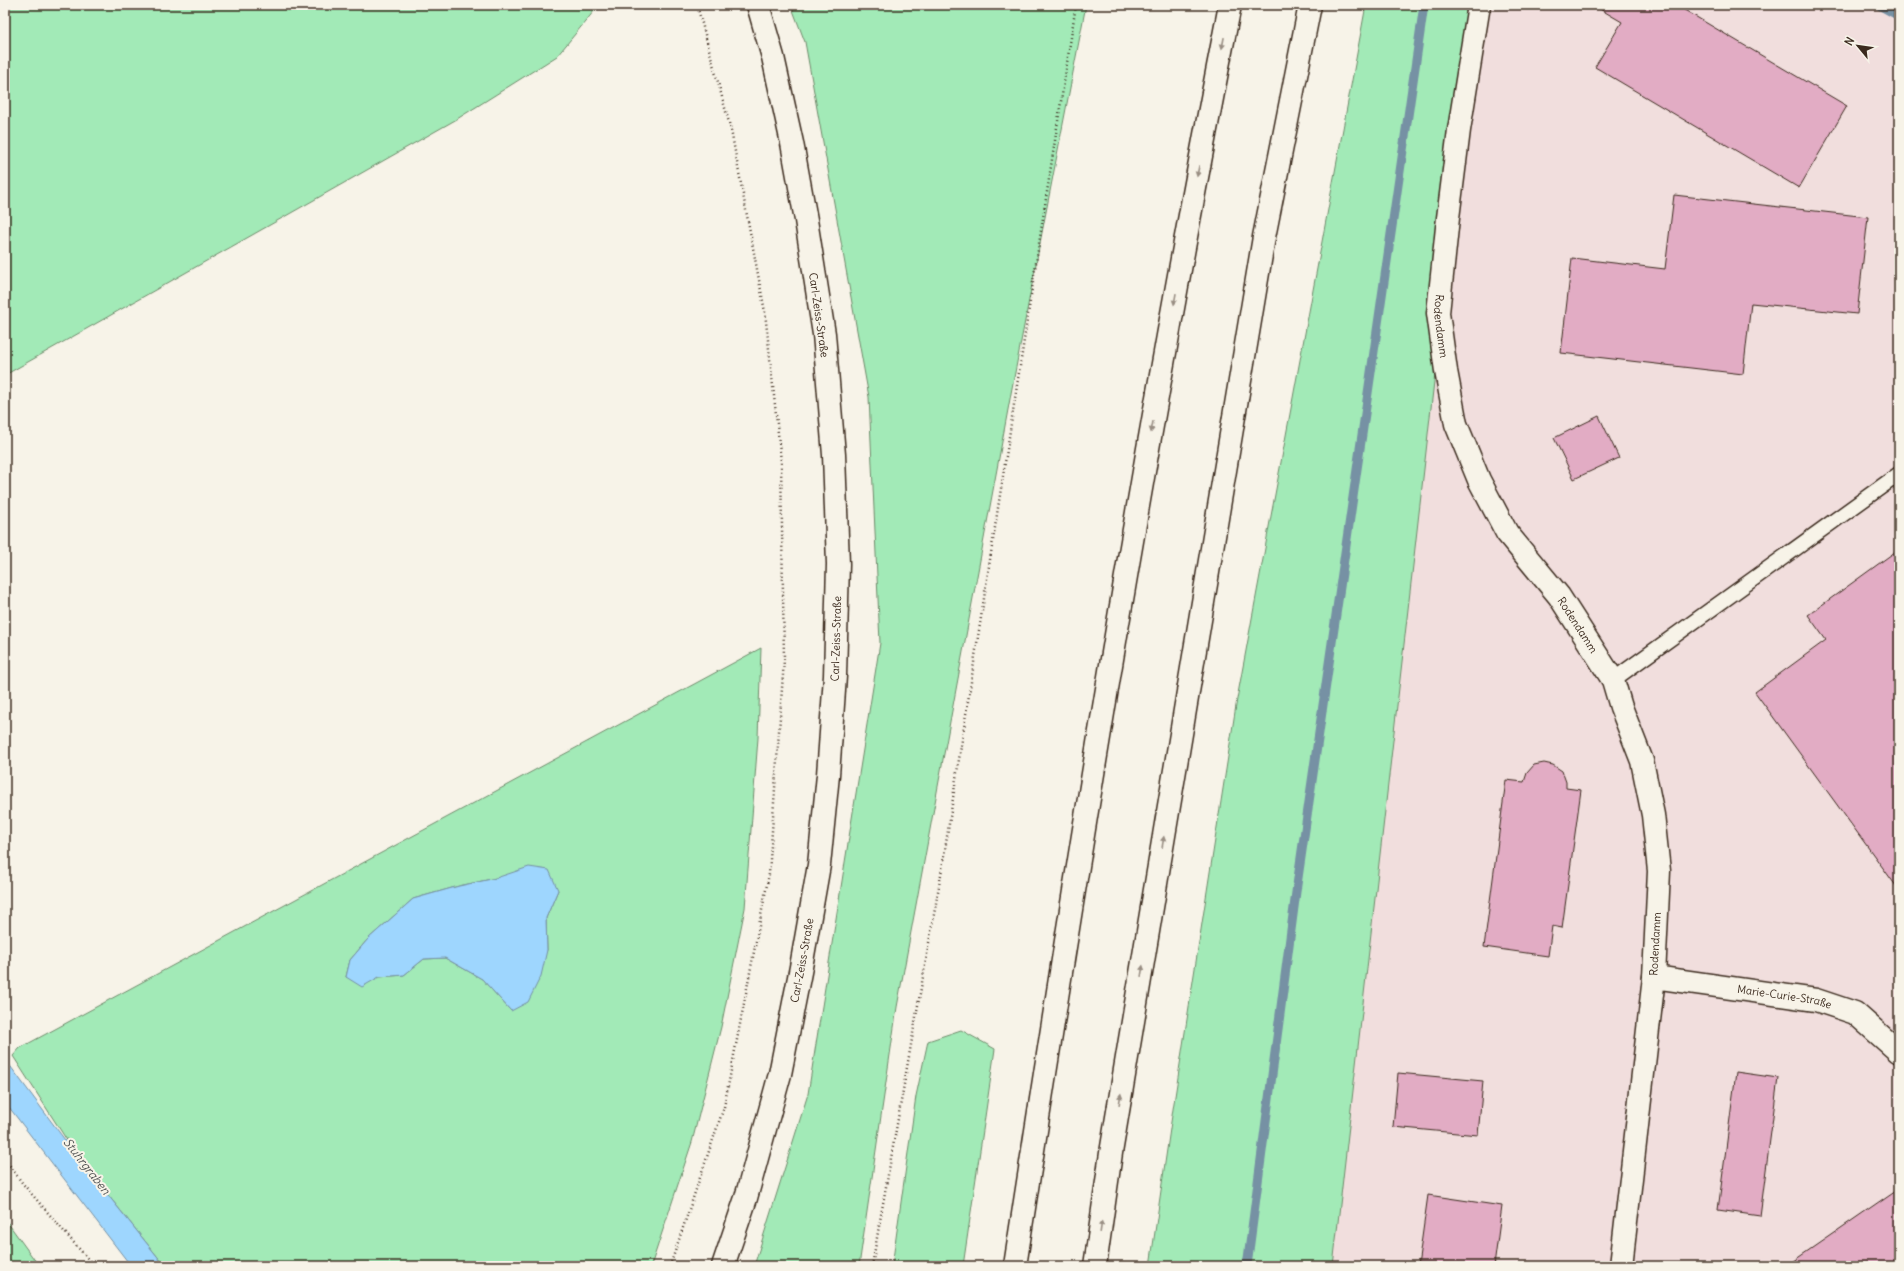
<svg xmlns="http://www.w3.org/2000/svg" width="1904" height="1271" font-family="Delius,sans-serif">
<rect width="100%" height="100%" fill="#f7f3e8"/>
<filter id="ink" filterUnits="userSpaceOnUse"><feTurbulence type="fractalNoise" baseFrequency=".025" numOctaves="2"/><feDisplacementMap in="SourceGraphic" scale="8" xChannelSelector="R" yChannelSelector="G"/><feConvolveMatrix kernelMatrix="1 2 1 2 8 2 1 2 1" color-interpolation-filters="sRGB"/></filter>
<g filter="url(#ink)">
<path fill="#f1dedd" d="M 1468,5 L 1899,5 L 1899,1266 L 1318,1266 Z"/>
<path fill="#a2eab7" stroke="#6e8a6a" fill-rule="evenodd" d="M 5,5 L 599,5 L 557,56 L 457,119 L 5,375 Z
M 791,5 L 1086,5 L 1012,388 L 897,1007 L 859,1266 L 754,1266 L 808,1094 L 880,643 L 869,397 L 805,42 Z
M 1366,5 L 1477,5 L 1333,1266 L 1150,1266 L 1171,1122 L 1237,699 Z
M 761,648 L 758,738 L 745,908 L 721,1027 L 692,1142 L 651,1266 L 165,1266 L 79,1159 L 13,1056 L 20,1048 ZM 496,878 L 558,890 L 546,918 L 547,950 L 511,1011 L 482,979 L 445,958 L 424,959 L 404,975 L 379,977 L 346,977 L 350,960 L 368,939 L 413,899 L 459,886 Z
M 961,1030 L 995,1049 L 963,1266 L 892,1266 L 916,1096 L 928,1041 Z
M 5,1219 L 39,1266 L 5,1266 Z"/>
<path fill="#9ed6fe" stroke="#7691a4" d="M 529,867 L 549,870 L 558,890 L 546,918 L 547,950 L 541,976 L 528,1002 L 511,1011 L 482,979 L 445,958 L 424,959 L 404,975 L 379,977 L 362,987 L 346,977 L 350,960 L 368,939 L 413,899 L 459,886 L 496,878 Z
M 5,1059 L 79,1159 L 165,1266 L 131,1266 L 5,1102 Z"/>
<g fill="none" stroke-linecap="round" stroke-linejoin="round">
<path stroke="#7691a4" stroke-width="9" d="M 1879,5 L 1899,16
M 1247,1266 L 1296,892 L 1424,5"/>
</g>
<path fill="#e2acc4" stroke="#3b2a1e" d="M 1593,5 L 1676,5 L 1847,106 L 1799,188 L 1595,67 L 1622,22 Z
M 1674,195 L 1868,217 L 1857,314 L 1751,303 L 1743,374 L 1561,353 L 1572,258 L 1665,269 Z
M 1599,416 L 1619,458 L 1574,479 L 1554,438 Z
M 1899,549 L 1899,890 L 1755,692 L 1826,640 L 1808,615 Z
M 1544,763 L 1553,765 L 1562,771 L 1566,782 L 1566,788 L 1581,790 L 1562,928 L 1552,926 L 1548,956 L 1484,947 L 1506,780 L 1524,782 L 1527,773 L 1534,765 Z
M 1736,1072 L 1778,1078 L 1760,1216 L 1718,1210 Z
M 1398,1073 L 1483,1081 L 1478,1135 L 1393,1127 Z
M 1899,1188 L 1899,1266 L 1786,1266 Z
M 1428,1195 L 1502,1206 L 1494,1266 L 1418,1266 Z"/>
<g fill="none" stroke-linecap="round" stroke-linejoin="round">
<defs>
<path id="lane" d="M 1613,680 L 1899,474"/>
<g id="street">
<path id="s1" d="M 1479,5 L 1459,130 L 1448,218 L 1438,313 L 1446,371 L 1456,424 L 1479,480 L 1507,533 L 1559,596 L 1613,680 L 1621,707 L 1642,761 L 1653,815 L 1659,871 L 1654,977 L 1621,1266"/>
<path id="s2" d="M 1654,977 L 1816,1000 L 1855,1013 L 1899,1052"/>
</g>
<g id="secondary">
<path id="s3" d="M 723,1266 L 746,1198 L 780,1074 L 801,967 L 819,865 L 828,775 L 835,676 L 838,564 L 834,455 L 824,334 L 806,220 L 792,143 L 773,57 L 758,5"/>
</g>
<path id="highway" d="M 1015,1266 C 1080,845 1148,423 1230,5
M 1095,1266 L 1111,1153 L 1264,237 L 1310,5"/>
</defs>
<use href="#lane" stroke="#3b2a1e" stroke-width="17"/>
<use href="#street" stroke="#3b2a1e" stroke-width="25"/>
<use href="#secondary" stroke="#3b2a1e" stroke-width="25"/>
<use href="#highway" stroke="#3b2a1e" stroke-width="25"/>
<path stroke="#3b2a1e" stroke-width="2.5" stroke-dasharray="1 3" stroke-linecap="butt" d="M 5,1159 L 23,1184 L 94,1266
M 670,1266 L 724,1107 L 769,874 L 784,660 L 781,461 L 765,312 L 731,130 L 697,5
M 872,1266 L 942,869 L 1076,5"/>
<use href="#lane" stroke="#f7f3e8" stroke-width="14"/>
<use href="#street" stroke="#f7f3e8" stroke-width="22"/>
<use href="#secondary" stroke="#f7f3e8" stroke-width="22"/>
<use href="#highway" stroke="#f7f3e8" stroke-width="22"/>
</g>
<defs><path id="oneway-solid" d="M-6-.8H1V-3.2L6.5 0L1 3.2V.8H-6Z"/></defs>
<g fill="#998e83">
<use href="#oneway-solid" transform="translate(1223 43) rotate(101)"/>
<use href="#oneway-solid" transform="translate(1198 171) rotate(101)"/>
<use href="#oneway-solid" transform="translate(1175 299) rotate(100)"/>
<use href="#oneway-solid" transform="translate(1152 427) rotate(100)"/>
<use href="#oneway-solid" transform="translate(1163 842) rotate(-81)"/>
<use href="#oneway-solid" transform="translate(1142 971) rotate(-81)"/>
<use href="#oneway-solid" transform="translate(1120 1099) rotate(-81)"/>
<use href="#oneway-solid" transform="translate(1101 1227) rotate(-82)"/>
</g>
</g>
<g text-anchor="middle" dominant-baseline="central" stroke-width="4" stroke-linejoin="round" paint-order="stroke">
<g font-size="11" fill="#3b2a1e" stroke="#f7f3e8">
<text transform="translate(819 315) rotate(82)">Carl-Zeiss-Straße</text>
<text stroke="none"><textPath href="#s1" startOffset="324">Rodendamm</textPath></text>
<text stroke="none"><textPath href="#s1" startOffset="660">Rodendamm</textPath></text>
<text stroke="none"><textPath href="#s3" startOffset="640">Carl-Zeiss-Straße</textPath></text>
<text transform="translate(1655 944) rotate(-87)">Rodendamm</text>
<text stroke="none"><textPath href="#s3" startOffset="316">Carl-Zeiss-Straße</textPath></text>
<text stroke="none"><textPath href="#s2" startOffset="132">Marie-Curie-Straße</textPath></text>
</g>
<g font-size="12" font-style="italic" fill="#545556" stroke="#f7f3e8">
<text transform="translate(87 1166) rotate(52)">Stuhrgraben</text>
</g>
</g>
<rect width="1904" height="1271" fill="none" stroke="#f7f3e8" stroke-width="20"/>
<rect x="10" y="10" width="1884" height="1251" fill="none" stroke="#3b2a1e" stroke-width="1.5" filter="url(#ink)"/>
<g transform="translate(1858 46) rotate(299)" stroke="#f7f3e8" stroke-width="3" paint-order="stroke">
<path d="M0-3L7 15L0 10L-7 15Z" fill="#3b2a1e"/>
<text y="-6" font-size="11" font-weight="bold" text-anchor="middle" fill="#3b2a1e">N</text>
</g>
</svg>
